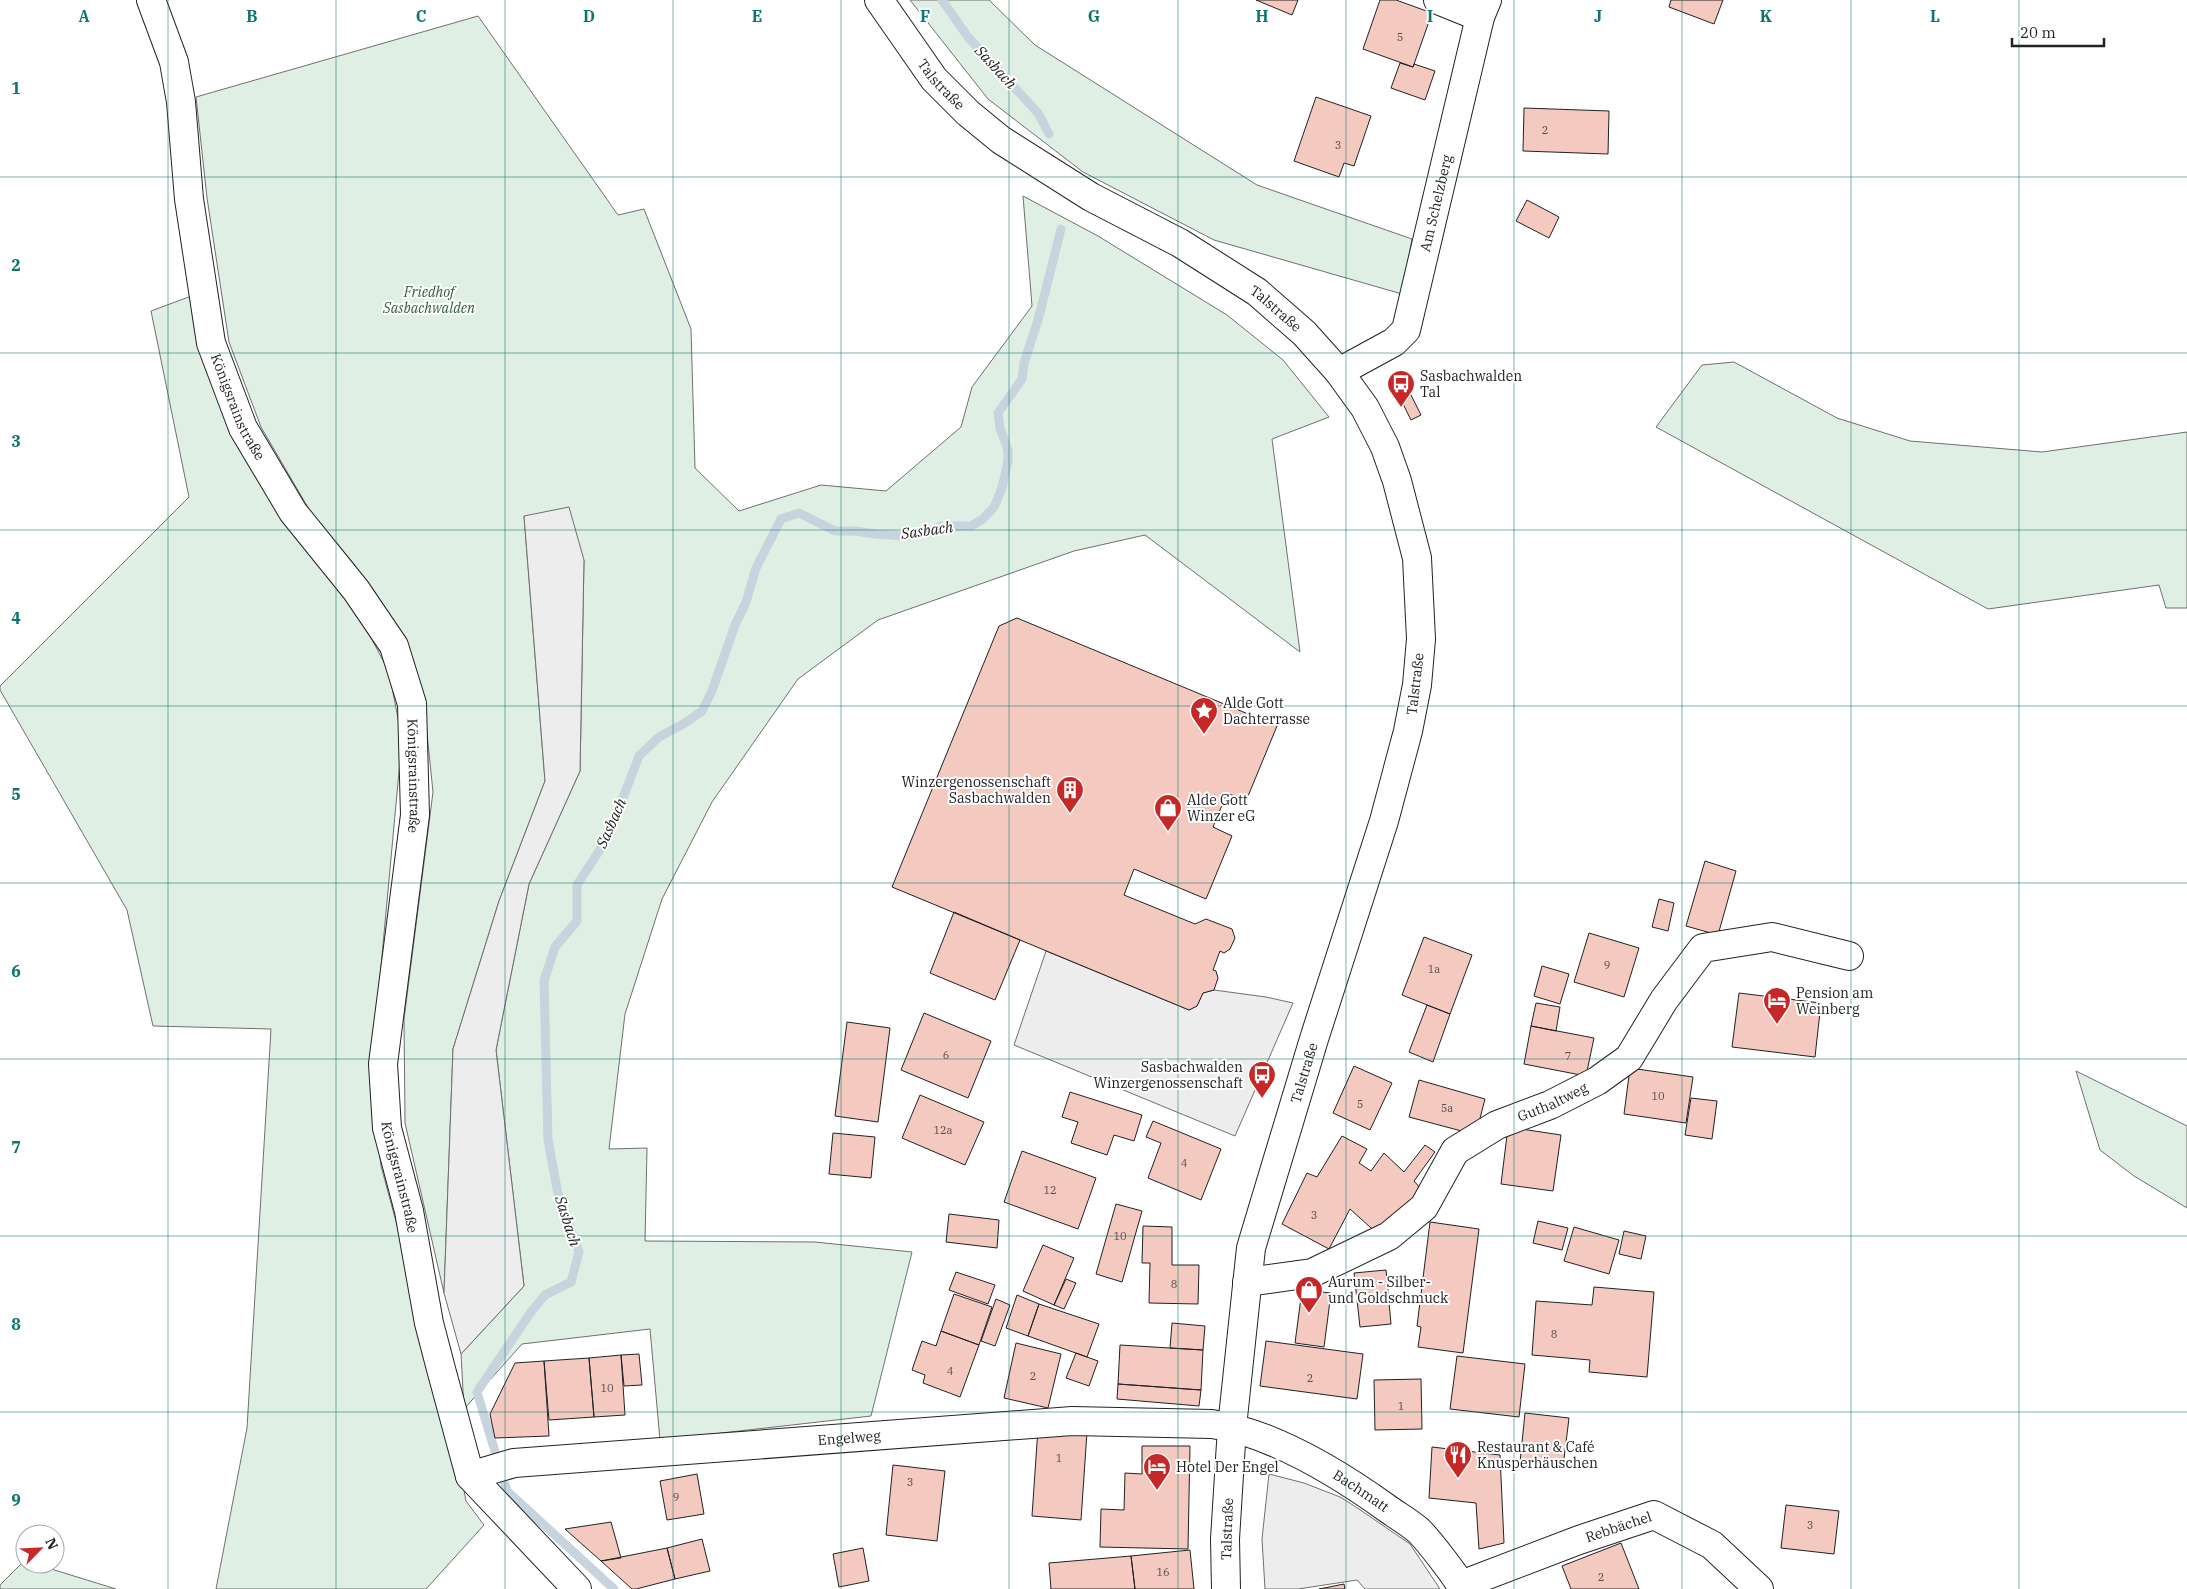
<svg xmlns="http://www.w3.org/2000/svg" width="2187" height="1589" font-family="'IBM Plex Serif',serif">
<rect width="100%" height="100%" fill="#fff"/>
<path fill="#e0efe3" stroke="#6f6f6f" d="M 910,0 L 989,0 L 1035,45 L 1257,185 L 1412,239 L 1402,294 L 1214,240 L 1083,172 L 988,99 Z
M 478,16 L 618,215 L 644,209 L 691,329 L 695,468 L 739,511 L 821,485 L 886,491 L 961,427 L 972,387 L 1032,306 L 1023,196 L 1098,236 L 1227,315 L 1283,360 L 1329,417 L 1272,439 L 1300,652 L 1145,535 L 1074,551 L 878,620 L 798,679 L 712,802 L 662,899 L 625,1014 L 609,1149 L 647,1148 L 645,1241 L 815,1242 L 912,1252 L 871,1416 L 660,1440 L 650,1329 L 522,1344 L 464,1409 L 461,1354 L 524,1286 L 496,1050 L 529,884 L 580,771 L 584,560 L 524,516 L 545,781 L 499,901 L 453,1049 L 444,1293 L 405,1123 L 404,1019 L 433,792 L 423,695 L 396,624 L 353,563 L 310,511 L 261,427 L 229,342 L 207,198 L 196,97 Z
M 194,295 L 215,385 L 365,626 L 389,672 L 402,739 L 371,1075 L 381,1166 L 451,1425 L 466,1501 L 484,1525 L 426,1589 L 216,1589 L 247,1428 L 271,1029 L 153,1026 L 127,910 L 0,690 L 0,686 L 189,497 L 151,311 Z
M 1734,362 L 1837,418 L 1910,441 L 2042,452 L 2187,432 L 2187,608 L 2166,608 L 2159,585 L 1988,609 L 1656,427 L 1702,365 Z
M 2076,1071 L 2187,1126 L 2187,1208 L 2134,1176 L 2100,1150 Z
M 24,1561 L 25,1564 L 35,1564 L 116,1589 L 0,1589 L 0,1585 Z"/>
<path fill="#ededed" stroke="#6f6f6f" d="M 569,507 L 584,560 L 580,771 L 529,884 L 496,1050 L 524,1286 L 461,1354 L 444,1293 L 453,1049 L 499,901 L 545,781 L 524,516 Z
M 1046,951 L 1189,1010 L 1197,1006 L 1203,993 L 1214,990 L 1266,997 L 1293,1003 L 1235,1136 L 1014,1045 Z
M 1269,1474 L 1304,1483 L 1340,1497 L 1356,1507 L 1410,1544 L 1440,1589 L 1365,1589 L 1357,1580 L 1298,1589 L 1265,1589 L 1262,1539 Z"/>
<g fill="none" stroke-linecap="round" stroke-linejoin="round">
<path stroke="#c7d3dd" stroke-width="9" d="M 942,0 L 968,37 L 1038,113 L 1049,134
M 614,1589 L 507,1491 L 477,1392 L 531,1312 L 545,1295 L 571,1282 L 579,1252 L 558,1194 L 548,1140 L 544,981 L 555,947 L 577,921 L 577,885 L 608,837 L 639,756 L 659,737 L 685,723 L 702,711 L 712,691 L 735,625 L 746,602 L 756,568 L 781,519 L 799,513 L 835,531 L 855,531 L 875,534 L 905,536 L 928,533 L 941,526 L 971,526 L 983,519 L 994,507 L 1002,488 L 1008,461 L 1008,450 L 1000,428 L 998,413 L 1022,379 L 1024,363 L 1038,320 L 1061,229"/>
</g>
<path fill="#f3c9c0" stroke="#222" d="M 1256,0 L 1298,0 L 1292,15 Z
M 1380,0 L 1396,0 L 1432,13 L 1413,67 L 1363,49 Z
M 1671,0 L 1723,0 L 1714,24 L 1669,7 Z
M 1400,63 L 1413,67 L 1414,64 L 1435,71 L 1425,100 L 1391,88 Z
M 1316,97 L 1371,116 L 1354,166 L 1344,163 L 1339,177 L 1294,161 Z
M 1524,108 L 1609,111 L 1608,154 L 1523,151 Z
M 1527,200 L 1559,217 L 1549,238 L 1516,221 Z
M 1410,393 L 1421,415 L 1411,420 L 1400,398 Z
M 1017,618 L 1277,726 L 1246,801 L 1227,793 L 1213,827 L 1232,836 L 1206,899 L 1134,869 L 1124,895 L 1195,924 L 1206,919 L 1232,929 L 1235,938 L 1230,949 L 1224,953 L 1220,951 L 1213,970 L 1216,971 L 1218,978 L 1214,990 L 1203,993 L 1197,1006 L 1189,1010 L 892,887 L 999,626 Z
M 1705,861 L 1736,871 L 1718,935 L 1686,926 Z
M 1659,899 L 1674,903 L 1668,931 L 1652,927 Z
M 954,912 L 1020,940 L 995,1000 L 930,973 Z
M 1589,933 L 1639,948 L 1624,997 L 1574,982 Z
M 1424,937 L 1472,955 L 1450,1014 L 1402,995 Z
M 1542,966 L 1569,974 L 1560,1004 L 1534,996 Z
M 1739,993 L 1821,1003 L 1815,1057 L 1732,1047 Z
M 1536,1003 L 1560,1007 L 1556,1031 L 1531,1026 Z
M 1427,1005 L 1450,1014 L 1433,1062 L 1409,1052 Z
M 924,1013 L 991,1041 L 968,1098 L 901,1070 Z
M 847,1022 L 890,1028 L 878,1122 L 835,1116 Z
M 1531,1026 L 1594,1038 L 1586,1076 L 1524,1064 Z
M 1354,1066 L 1392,1083 L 1370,1130 L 1333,1113 Z
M 1630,1068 L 1693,1077 L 1686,1123 L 1624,1114 Z
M 1419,1080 L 1485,1099 L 1478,1126 L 1469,1133 L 1409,1117 Z
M 1070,1092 L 1142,1115 L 1134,1141 L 1114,1135 L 1107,1155 L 1071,1143 L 1078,1122 L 1062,1117 Z
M 920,1095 L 984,1122 L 965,1165 L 902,1138 Z
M 1691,1098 L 1717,1101 L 1712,1139 L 1685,1135 Z
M 1153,1121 L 1221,1149 L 1201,1200 L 1148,1178 L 1161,1143 L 1146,1137 Z
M 1508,1127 L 1561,1135 L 1553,1191 L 1501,1184 Z
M 833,1133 L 875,1137 L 871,1178 L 829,1174 Z
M 1342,1136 L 1367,1149 L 1359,1163 L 1371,1171 L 1384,1153 L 1404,1172 L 1425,1145 L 1435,1152 L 1414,1181 L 1422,1190 L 1380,1236 L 1350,1209 L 1329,1249 L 1282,1224 L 1307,1173 L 1317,1177 Z
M 1022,1151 L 1096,1178 L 1078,1229 L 1004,1202 Z
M 1116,1204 L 1142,1211 L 1122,1282 L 1096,1274 Z
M 949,1214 L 999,1220 L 997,1248 L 946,1242 Z
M 1538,1221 L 1568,1228 L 1562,1250 L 1533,1243 Z
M 1430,1222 L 1479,1229 L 1463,1353 L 1418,1347 L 1421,1327 L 1417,1326 Z
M 1143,1226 L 1172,1227 L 1172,1265 L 1199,1265 L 1198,1304 L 1149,1303 L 1150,1263 L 1142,1263 Z
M 1574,1227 L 1619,1240 L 1609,1274 L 1564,1261 Z
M 1624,1231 L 1646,1236 L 1641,1259 L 1619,1254 Z
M 1043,1245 L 1074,1258 L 1054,1305 L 1023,1291 Z
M 1386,1270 L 1391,1324 L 1360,1327 L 1354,1273 Z
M 956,1272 L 995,1285 L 988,1304 L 949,1290 Z
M 1066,1279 L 1076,1283 L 1064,1309 L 1054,1305 Z
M 1594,1287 L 1654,1292 L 1647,1377 L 1589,1372 L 1590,1360 L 1532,1355 L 1536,1301 L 1592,1305 Z
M 1302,1290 L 1331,1293 L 1324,1347 L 1295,1343 Z
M 954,1294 L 992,1307 L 979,1345 L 941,1331 Z
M 1017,1295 L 1039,1304 L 1028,1336 L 1006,1328 Z
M 996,1299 L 1010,1305 L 995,1346 L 981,1341 Z
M 1039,1304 L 1099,1324 L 1087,1357 L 1028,1336 Z
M 1172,1323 L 1205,1326 L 1203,1350 L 1170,1348 Z
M 941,1331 L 979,1345 L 960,1397 L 923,1383 L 925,1375 L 912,1370 L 922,1341 L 936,1346 Z
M 1266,1341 L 1363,1354 L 1357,1399 L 1260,1386 Z
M 1016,1343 L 1061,1354 L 1048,1408 L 1004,1398 Z
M 1120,1345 L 1203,1350 L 1201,1390 L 1118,1384 Z
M 1076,1353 L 1098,1361 L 1089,1386 L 1066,1378 Z
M 639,1354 L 642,1385 L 624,1386 L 621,1355 Z
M 621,1355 L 625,1415 L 594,1417 L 589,1358 Z
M 1457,1356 L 1525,1364 L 1519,1417 L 1450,1409 Z
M 589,1358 L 594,1417 L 549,1420 L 544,1361 Z
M 544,1361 L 549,1436 L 495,1438 L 490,1414 L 515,1363 Z
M 1421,1379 L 1422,1429 L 1375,1430 L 1374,1380 Z
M 1118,1384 L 1201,1390 L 1199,1406 L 1117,1399 Z
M 1525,1413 L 1569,1418 L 1563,1467 L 1520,1462 Z
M 1038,1428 L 1087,1432 L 1081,1520 L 1032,1516 Z
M 1142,1446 L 1190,1446 L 1188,1549 L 1100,1547 L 1101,1509 L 1124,1510 L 1125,1473 L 1142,1474 Z
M 1432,1447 L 1500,1455 L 1504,1543 L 1479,1549 L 1476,1503 L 1429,1498 Z
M 893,1465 L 945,1471 L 937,1541 L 886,1535 Z
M 697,1474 L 704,1514 L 667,1520 L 660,1481 Z
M 1786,1505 L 1839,1511 L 1834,1554 L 1781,1548 Z
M 611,1522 L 621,1558 L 601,1561 L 565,1529 Z
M 702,1539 L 710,1571 L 675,1579 L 667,1548 Z
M 1621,1543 L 1639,1589 L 1571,1589 L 1562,1566 Z
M 667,1548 L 675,1579 L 636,1589 L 632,1589 L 601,1561 Z
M 863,1548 L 869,1581 L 839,1587 L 833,1554 Z
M 1190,1550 L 1194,1589 L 1135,1589 L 1131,1556 Z
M 1131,1556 L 1135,1589 L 1051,1589 L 1049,1563 Z
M 1344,1584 L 1345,1589 L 1319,1589 Z"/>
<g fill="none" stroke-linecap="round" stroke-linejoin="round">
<defs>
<g id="minor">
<path id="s1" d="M 151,0 L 174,62 L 181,102 L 189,199 L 211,343 L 243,428 L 293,512 L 356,590 L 394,646 L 412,704 L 415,815 L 383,1064 L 387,1128 L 409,1211 L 429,1323 L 441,1369 L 470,1476 L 577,1589"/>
<path d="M 1438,0 L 1480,17"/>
<path id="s2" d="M 1339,372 L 1394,342 L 1406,330 L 1480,17 L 1487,0"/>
<path id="s3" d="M 1247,1282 L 1312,1273 L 1389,1236 L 1424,1207 L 1455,1151 L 1497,1125 L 1550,1105 L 1597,1081 L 1629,1058 L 1664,1000 L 1703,948 L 1772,937 L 1849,956"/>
<path id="s4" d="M 470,1476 L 514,1463 L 1072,1421 L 1212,1424 C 1273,1433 1338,1473 1388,1509 C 1398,1516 1410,1523 1419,1531 C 1429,1541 1457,1577 1463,1589"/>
<path id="s5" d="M 1461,1585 L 1579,1540 L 1654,1515 L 1712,1545 L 1759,1589"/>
</g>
<g id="major">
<path id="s6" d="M 879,0 L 934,79 L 968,113 L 1001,140 L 1091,197 L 1180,243 L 1257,292 L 1304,333 L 1339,372 L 1365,408 L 1385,447 L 1397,481 L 1417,558 L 1421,639 L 1417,685 L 1408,731 L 1384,821 L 1314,1039 L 1251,1248 L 1232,1427 L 1225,1539 L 1226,1589"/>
</g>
</defs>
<use href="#minor" stroke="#222" stroke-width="30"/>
<use href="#major" stroke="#222" stroke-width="30"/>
<use href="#minor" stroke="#fff" stroke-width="28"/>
<use href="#major" stroke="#fff" stroke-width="28"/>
</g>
<path fill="none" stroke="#0f766e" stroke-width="1" stroke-opacity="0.55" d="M 168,0 L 168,1589M 336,0 L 336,1589M 505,0 L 505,1589M 673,0 L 673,1589M 841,0 L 841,1589M 1009,0 L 1009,1589M 1178,0 L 1178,1589M 1346,0 L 1346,1589M 1514,0 L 1514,1589M 1682,0 L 1682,1589M 1851,0 L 1851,1589M 2019,0 L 2019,1589M 0,177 L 2187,177M 0,353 L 2187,353M 0,530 L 2187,530M 0,706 L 2187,706M 0,883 L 2187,883M 0,1059 L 2187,1059M 0,1236 L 2187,1236M 0,1412 L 2187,1412"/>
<defs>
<symbol id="bus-pin" viewBox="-11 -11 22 30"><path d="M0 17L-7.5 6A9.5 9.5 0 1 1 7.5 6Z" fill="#c62828" stroke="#fff"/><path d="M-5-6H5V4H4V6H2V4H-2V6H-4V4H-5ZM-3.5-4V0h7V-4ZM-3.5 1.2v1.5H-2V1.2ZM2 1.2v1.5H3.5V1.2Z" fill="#fff"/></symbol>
<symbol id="sight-pin" viewBox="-11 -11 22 30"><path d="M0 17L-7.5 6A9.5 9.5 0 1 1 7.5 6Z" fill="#c62828" stroke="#fff"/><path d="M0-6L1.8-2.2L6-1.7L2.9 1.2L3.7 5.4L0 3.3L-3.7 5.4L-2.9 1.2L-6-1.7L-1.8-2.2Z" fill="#fff"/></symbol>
<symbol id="building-pin" viewBox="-11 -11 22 30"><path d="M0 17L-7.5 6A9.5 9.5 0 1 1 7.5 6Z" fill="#c62828" stroke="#fff"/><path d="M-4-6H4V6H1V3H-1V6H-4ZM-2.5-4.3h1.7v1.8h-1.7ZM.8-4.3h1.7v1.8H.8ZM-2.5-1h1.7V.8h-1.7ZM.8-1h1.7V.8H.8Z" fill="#fff"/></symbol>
<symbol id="shop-pin" viewBox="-11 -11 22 30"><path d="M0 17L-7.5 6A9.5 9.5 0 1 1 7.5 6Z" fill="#c62828" stroke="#fff"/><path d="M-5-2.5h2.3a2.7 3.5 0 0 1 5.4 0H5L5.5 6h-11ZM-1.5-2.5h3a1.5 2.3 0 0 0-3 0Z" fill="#fff"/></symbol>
<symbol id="hotel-pin" viewBox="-11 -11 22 30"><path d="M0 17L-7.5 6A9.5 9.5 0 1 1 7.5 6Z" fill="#c62828" stroke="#fff"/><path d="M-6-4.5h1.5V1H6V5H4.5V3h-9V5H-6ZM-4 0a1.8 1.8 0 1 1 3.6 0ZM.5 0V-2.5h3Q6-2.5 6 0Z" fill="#fff"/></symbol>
<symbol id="restaurant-pin" viewBox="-11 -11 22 30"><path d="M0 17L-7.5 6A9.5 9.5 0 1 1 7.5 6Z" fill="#c62828" stroke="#fff"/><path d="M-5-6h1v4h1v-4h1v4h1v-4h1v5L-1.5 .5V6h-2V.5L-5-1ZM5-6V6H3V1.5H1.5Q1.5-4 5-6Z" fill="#fff"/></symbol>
</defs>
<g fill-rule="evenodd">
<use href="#bus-pin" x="1385" y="368" width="32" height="43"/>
<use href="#sight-pin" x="1188" y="695" width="32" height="43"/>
<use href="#building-pin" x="1054" y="774" width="32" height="43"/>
<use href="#shop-pin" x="1152" y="792" width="32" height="43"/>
<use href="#hotel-pin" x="1761" y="985" width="32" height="43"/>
<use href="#bus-pin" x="1246" y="1059" width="32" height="43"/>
<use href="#shop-pin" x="1293" y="1274" width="32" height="43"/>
<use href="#restaurant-pin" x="1442" y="1439" width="32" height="43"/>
<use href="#hotel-pin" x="1141" y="1451" width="32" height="43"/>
</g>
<g text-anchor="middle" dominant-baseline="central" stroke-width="4" stroke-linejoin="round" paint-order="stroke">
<g font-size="11" fill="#564c4a">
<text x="1400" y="37">5</text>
<text x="1545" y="130">2</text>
<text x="1338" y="145">3</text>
<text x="1607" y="965">9</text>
<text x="1434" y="969">1a</text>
<text x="946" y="1055">6</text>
<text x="1568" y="1056">7</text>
<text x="1658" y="1096">10</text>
<text x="1360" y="1104">5</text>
<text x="1447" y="1108">5a</text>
<text x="943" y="1130">12a</text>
<text x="1184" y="1163">4</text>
<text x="1050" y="1190">12</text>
<text x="1314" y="1215">3</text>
<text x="1120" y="1236">10</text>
<text x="1174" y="1284">8</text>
<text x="1554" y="1334">8</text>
<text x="950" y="1371">4</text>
<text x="1033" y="1376">2</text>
<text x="1310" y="1378">2</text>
<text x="607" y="1388">10</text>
<text x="1401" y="1406">1</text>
<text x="1059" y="1458">1</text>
<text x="910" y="1482">3</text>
<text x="676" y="1497">9</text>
<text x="1810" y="1525">3</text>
<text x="1163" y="1572">16</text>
<text x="1601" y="1577">2</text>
</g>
<g font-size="14" fill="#222" stroke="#fff">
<text stroke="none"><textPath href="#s6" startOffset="105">Talstraße</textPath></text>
<text stroke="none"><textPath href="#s2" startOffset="210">Am Schelzberg</textPath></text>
<text stroke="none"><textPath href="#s6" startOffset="510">Talstraße</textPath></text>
<text stroke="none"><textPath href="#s1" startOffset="419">Königsrainstraße</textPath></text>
<text transform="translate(1415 684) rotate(-83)">Talstraße</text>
<text stroke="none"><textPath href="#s1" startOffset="839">Königsrainstraße</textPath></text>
<text transform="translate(1304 1073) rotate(-73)">Talstraße</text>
<text stroke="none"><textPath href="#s3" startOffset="370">Guthaltweg</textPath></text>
<text stroke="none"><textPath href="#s1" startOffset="1244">Königsrainstraße</textPath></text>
<text stroke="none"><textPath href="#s4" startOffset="382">Engelweg</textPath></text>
<text stroke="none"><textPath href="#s4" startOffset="910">Bachmatt</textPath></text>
<text stroke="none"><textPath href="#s5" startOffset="168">Rebbächel</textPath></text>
<text transform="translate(1227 1529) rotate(-88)">Talstraße</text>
</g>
<g font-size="14" font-style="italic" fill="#2f5e38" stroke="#fff">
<text x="429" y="292">Friedhof<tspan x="429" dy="16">Sasbachwalden</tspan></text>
</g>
<g font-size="14" fill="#222" stroke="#fff" text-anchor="start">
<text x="1420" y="376">Sasbachwalden<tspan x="1420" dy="16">Tal</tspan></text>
<text x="1223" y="703">Alde Gott<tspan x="1223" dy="16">Dachterrasse</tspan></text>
<text x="1051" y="782" text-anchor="end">Winzergenossenschaft<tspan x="1051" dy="16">Sasbachwalden</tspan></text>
<text x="1187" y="800">Alde Gott<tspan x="1187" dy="16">Winzer eG</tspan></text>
<text x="1796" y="993">Pension am<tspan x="1796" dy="16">Weinberg</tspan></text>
<text x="1243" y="1067" text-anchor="end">Sasbachwalden<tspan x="1243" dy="16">Winzergenossenschaft</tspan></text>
<text x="1328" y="1282">Aurum - Silber-<tspan x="1328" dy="16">und Goldschmuck</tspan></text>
<text x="1477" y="1447">Restaurant &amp; Café<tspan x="1477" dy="16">Knusperhäuschen</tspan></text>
<text x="1176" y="1467">Hotel Der Engel</text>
</g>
<g font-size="15" font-style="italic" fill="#222" stroke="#fff">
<text transform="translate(996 67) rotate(47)">Sasbach</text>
<text transform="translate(927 530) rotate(-8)">Sasbach</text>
<text transform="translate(611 823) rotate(-66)">Sasbach</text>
<text transform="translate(568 1221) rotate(72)">Sasbach</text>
</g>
</g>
<g font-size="16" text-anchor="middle" font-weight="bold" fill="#0f766e" stroke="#fff" stroke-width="4" stroke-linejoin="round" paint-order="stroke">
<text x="84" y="22">A</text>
<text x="252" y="22">B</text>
<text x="421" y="22">C</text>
<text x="589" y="22">D</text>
<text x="757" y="22">E</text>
<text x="925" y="22">F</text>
<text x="1094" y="22">G</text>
<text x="1262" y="22">H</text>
<text x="1430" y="22">I</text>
<text x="1598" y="22">J</text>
<text x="1766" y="22">K</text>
<text x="1935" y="22">L</text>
<text x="16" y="94">1</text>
<text x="16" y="271">2</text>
<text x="16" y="447">3</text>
<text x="16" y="624">4</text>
<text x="16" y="800">5</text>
<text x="16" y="977">6</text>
<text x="16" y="1153">7</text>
<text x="16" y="1330">8</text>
<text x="16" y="1506">9</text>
</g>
<g transform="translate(40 1549) rotate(66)"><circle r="24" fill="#ffffff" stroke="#a7a7a7"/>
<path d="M0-4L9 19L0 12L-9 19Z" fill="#c62828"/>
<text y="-8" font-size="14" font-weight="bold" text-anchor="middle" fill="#222222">N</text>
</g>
<path d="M2012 38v8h92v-8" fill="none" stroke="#222222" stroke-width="2.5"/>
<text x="2020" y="38" font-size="15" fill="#222222" stroke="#ffffff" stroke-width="4" paint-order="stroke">20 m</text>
</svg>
